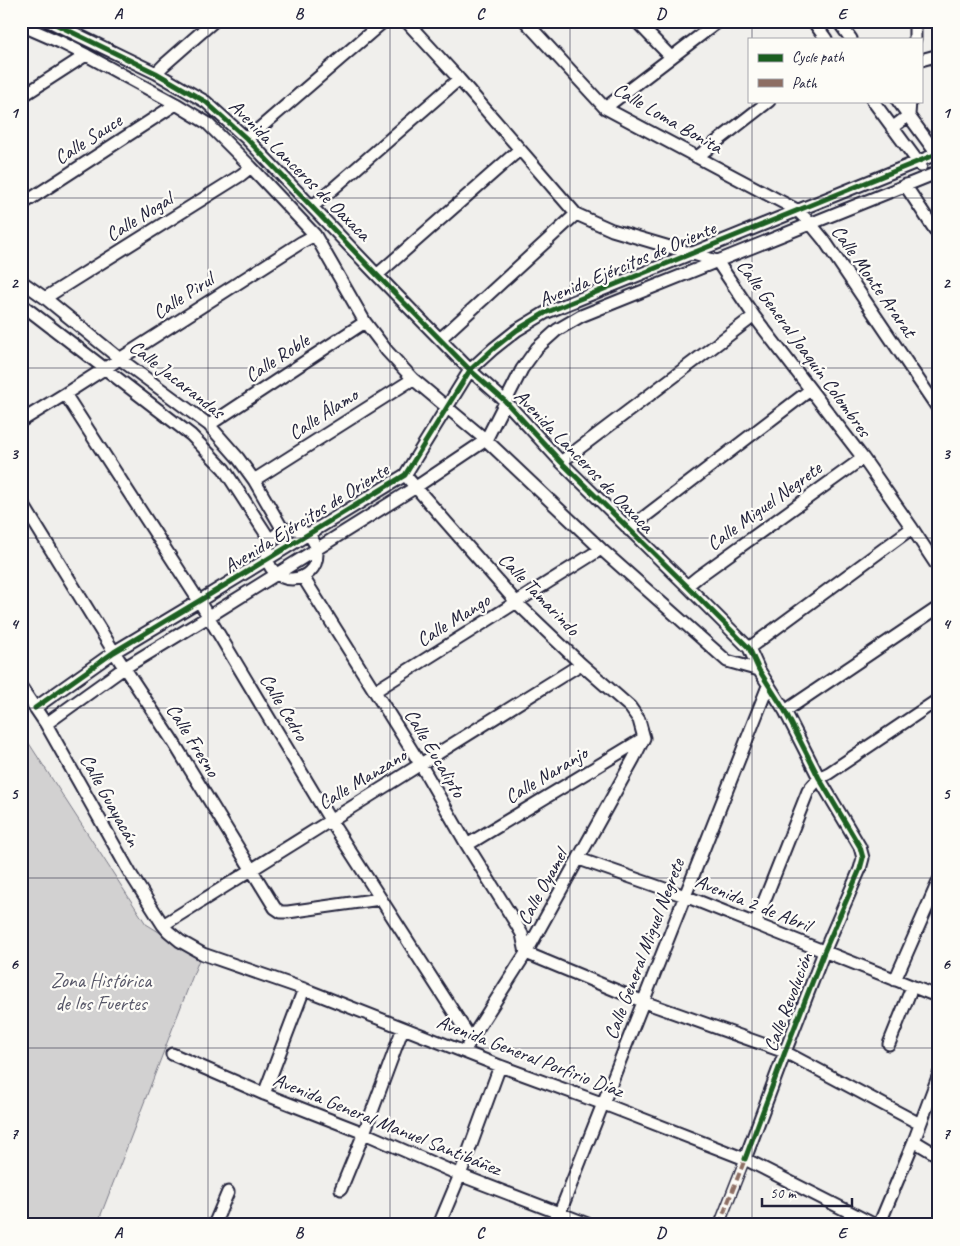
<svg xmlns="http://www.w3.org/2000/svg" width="960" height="1246" font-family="Caveat,sans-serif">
<rect width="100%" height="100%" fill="#f0efec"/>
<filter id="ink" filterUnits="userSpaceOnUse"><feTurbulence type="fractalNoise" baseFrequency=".02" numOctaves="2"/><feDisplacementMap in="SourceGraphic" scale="10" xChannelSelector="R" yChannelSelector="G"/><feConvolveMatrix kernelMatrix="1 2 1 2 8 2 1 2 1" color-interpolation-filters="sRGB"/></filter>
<g filter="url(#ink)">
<path fill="#d2d1d1" stroke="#7a7a86" d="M 21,731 L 146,924 L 200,957 L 97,1225 L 21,1225 Z"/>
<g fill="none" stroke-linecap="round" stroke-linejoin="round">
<defs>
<path id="pedestrian" d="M 719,1225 L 745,1159"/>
<path id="minor" d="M 49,21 L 156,73 L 206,102 L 247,139 L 377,275 L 470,370 L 505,401 L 561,462 L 687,586 L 749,648 L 759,670 L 785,711 L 819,778 L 860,847 L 863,858 L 860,869 L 824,952 L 785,1052 L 745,1159
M 406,21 L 459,79 L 576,214 L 612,230 L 717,261 L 754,316 L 863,458 L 912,528 L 939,569
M 525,21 L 605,108 L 797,210 L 810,223 L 824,240 L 939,410
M 636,21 L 671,57
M 813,21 L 826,39
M 838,21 L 851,39
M 21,25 L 60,42 L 86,55 L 176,104 L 207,123 L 251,167 L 315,235 L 365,322 L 387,351 L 413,379 L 486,440 L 601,549 L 727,661 L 759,670
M 915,39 L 915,21
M 921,60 L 939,55
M 156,73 L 164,65 L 214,21
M 21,97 L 86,55
M 873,101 L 921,166
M 898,101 L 939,157
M 605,108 L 719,21
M 892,128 L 909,115 L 910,101
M 247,139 L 384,21
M 697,157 L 769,101
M 905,185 L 939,236
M 21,205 L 176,104
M 312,207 L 459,79
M 377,275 L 519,150
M 21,281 L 45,298 L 120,359 L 209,425 L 238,458 L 254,480 L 283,530
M 45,298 L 241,175 L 251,167
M 21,304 L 191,435 L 224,469 L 270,540
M 440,339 L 576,214
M 65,394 L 199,601 L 330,820 L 471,1039
M 21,421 L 65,394 L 302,242 L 315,235
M 209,425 L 365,322
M 561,462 L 754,316
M 405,475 L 517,603 L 581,664 L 630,707 L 639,720 L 644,738
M 254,480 L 413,379
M 21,501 L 114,652 L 174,743 L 275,908 L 281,912 L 288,912 L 380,899
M267 554a25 25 0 1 1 50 0a25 25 0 1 1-50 0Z
M 629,530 L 639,521 L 810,390
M 303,577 L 421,765 L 467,845 L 515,922 L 522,934 L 526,953 L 644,1002 L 785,1052 L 920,1124
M 687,586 L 698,577 L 863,458
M 749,648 L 912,528
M 21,687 L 46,724 L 130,873 L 163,925 L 168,931 L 180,941 L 203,954 L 304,989 L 500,1066 L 604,1104 L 745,1159 L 875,1225
M 375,691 L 601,549
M 35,708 L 114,652 L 199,601 L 405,475 L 470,370 L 493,349 L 517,330 L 545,313 L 939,153
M 785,711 L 939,607
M 46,724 L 124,668 L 208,617 L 416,487 L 486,440 L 522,369 L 537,348 L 557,330 L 581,316 L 939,172
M 467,845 L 644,738
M 579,859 L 685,896 L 939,997
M 755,924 L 808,791 L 819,778 L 829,773 L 939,699
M 163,925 C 302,837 442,752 581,664
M 895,980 L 939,880
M 889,1044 L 912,987
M 468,1045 L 471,1039 L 526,953 L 634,758 L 644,738
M 172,1054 L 264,1094 L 364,1133 L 460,1175 L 590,1225
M 264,1094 L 304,989
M 914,1141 L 939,1156
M 341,1189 L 364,1133 L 403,1028
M 214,1225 L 228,1192
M 439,1225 L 460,1175 L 500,1066
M 555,1225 L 768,686
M 879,1225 L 914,1141 L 939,1074"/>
</defs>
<use href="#pedestrian" stroke="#22223b" stroke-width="12"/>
<use href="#minor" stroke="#22223b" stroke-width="15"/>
<use href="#pedestrian" stroke="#fdfcf7" stroke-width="9"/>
<use href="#minor" stroke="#fdfcf7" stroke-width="11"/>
<path stroke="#8d6e63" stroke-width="4" stroke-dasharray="8 4" stroke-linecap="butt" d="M 719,1225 L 745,1159"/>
<defs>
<path id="cycleway" d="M 49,21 L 156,73 L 206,102 L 247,139 L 377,275 L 470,370 L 505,401 L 561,462 L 687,586 L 749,648 L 759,670 L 785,711 L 819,778 L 860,847 L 863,858 L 860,869 L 824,952 L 785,1052 L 745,1159
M 35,708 L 114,652 L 199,601 L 405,475 L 470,370 L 493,349 L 517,330 L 545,313 L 939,153"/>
</defs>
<use href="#cycleway" stroke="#fdfcf7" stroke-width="8"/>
<use href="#cycleway" stroke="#1b5e20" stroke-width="5"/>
</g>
</g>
<path fill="none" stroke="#22223b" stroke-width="1" stroke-opacity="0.55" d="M 208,21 L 208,1225M 390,21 L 390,1225M 570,21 L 570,1225M 752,21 L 752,39M 752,101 L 752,1225M 21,198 L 939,198M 21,368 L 939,368M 21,538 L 939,538M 21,708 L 939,708M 21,878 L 939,878M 21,1048 L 939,1048"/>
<g text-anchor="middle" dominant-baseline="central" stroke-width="4.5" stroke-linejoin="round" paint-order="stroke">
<g font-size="20" fill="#22223b" stroke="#fdfcf7">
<text transform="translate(668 118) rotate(30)">Calle Loma Bonita</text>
<text transform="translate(88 139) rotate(-33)">Calle Sauce</text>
<text transform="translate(300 170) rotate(45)">Avenida Lanceros de Oaxaca</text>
<text transform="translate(139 217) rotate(-32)">Calle Nogal</text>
<text transform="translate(627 264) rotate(-23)">Avenida Ejércitos de Oriente</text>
<text transform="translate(874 281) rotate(55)">Calle Monte Ararat</text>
<text transform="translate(183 296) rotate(-33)">Calle Pirul</text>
<text transform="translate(804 348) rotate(54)">Calle General Joaquín Colombres</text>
<text transform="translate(277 358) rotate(-33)">Calle Roble</text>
<text transform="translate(177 379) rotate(38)">Calle Jacarandas</text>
<text transform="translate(323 414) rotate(-33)">Calle Álamo</text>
<text transform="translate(584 461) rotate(46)">Avenida Lanceros de Oaxaca</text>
<text transform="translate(764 506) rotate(-36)">Calle Miguel Negrete</text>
<text transform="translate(306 518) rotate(-32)">Avenida Ejércitos de Oriente</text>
<text transform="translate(539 594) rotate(46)">Calle Tamarindo</text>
<text transform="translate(453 620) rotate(-32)">Calle Mango</text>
<text transform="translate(284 707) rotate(59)">Calle Cedro</text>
<text transform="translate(193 740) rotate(58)">Calle Fresno</text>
<text transform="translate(435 753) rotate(59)">Calle Eucalipto</text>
<text transform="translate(546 775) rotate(-31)">Calle Naranjo</text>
<text transform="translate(362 779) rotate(-31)">Calle Manzano</text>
<text transform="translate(110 800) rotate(61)">Calle Guayacán</text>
<text transform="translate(542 887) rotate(-61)">Calle Oyamel</text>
<text transform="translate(753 903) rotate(22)">Avenida 2 de Abril</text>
<text transform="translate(644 949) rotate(-69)">Calle General Miguel Negrete</text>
<text transform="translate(788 1002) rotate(-69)">Calle Revolución</text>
<text transform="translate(530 1056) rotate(21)">Avenida General Porfirio Díaz</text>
<text transform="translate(387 1124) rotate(22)">Avenida General Manuel Santibáñez</text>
</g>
<g font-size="20" fill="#575768" stroke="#fdfcf7">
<text x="101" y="980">Zona Histórica<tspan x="101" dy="23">de los Fuertes</tspan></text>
</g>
</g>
<rect width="960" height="1246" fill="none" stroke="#fdfcf7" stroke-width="55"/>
<rect x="748" y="38" width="175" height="65" fill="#fdfcf7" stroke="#a5a5ac"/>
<rect x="758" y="54" width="25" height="8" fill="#1b5e20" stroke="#a5a5ac"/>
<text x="792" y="62" font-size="15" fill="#22223b">Cycle path</text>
<rect x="758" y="79" width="25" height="8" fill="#8d6e63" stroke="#a5a5ac"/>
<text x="792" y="88" font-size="15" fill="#22223b">Path</text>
<path d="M762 1198v8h90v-8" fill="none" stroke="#22223b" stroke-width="2.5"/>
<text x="770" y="1198" font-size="15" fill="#22223b" stroke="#fdfcf7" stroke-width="4" paint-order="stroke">50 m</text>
<rect x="28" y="28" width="904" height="1190" fill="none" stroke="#22223b" stroke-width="2"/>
<g font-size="16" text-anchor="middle" font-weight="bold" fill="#22223b">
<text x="118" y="19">A</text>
<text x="299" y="19">B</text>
<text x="480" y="19">C</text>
<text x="661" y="19">D</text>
<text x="842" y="19">E</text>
<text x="14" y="118">1</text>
<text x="946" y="118">1</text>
<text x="14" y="288">2</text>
<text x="946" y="288">2</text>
<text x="14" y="459">3</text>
<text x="946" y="459">3</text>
<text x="14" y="629">4</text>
<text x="946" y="629">4</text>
<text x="14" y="799">5</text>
<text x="946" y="799">5</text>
<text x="14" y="969">6</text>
<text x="946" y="969">6</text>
<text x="14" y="1139">7</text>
<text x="946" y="1139">7</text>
<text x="118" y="1238">A</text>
<text x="299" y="1238">B</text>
<text x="480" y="1238">C</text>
<text x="661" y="1238">D</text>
<text x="842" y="1238">E</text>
</g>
</svg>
